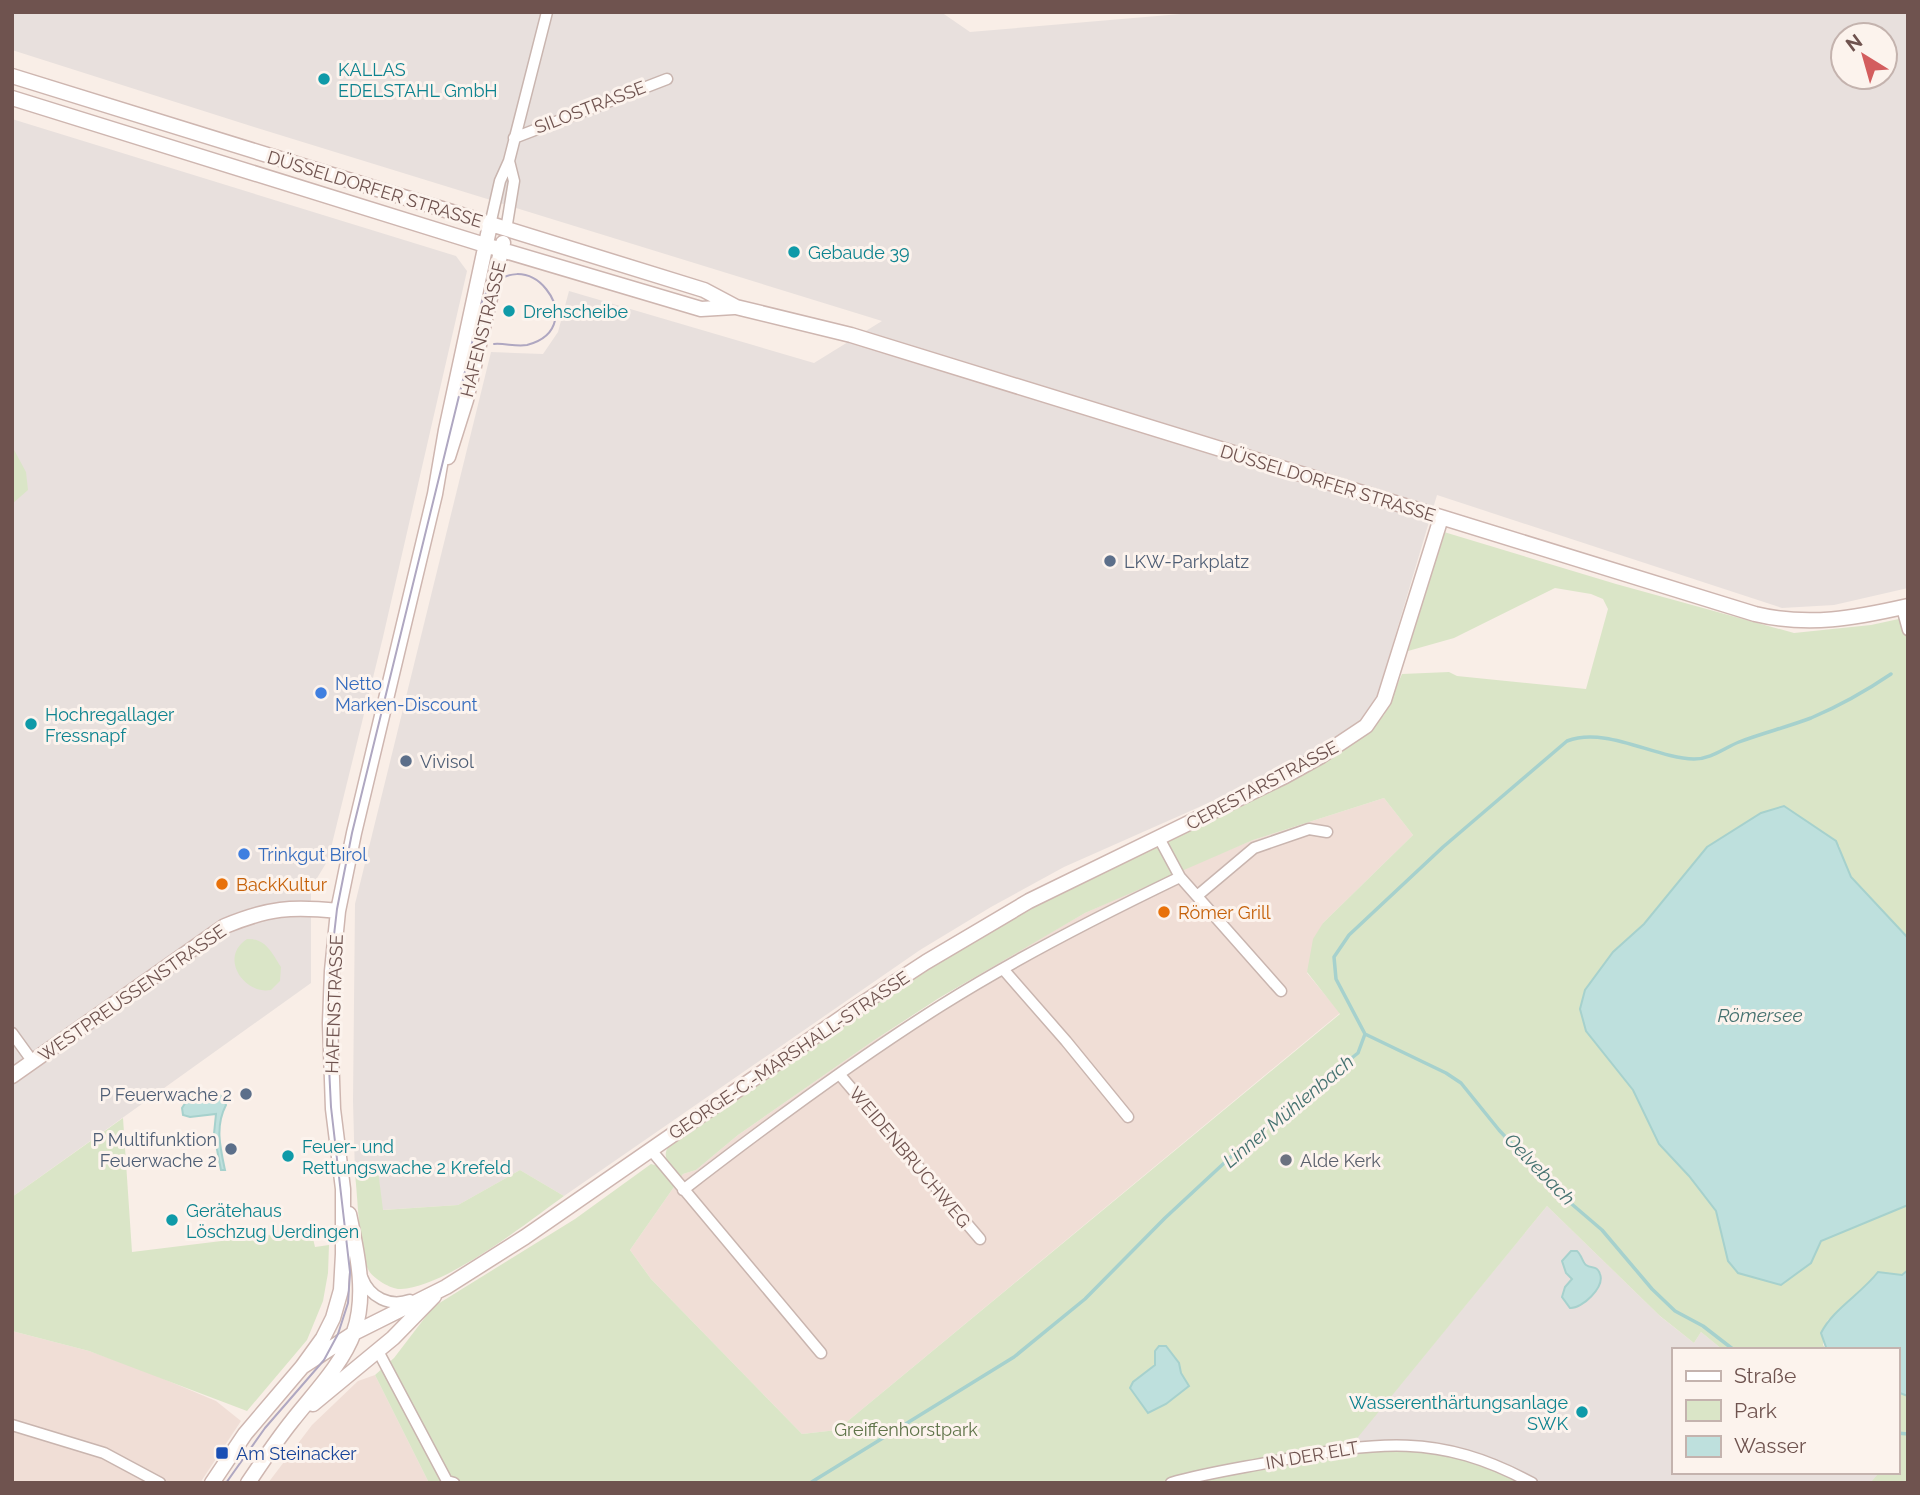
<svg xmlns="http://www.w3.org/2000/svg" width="1920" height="1495" font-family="Raleway,sans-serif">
<rect width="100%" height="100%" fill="#f9eee7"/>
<path fill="#f0ded6" d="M 1384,798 L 1413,835 L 1323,923 L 1307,973 L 1340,1013 L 837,1430 L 802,1434 L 651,1279 L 630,1250 L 683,1174 L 696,1170 L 738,1135 L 873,1041 L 997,963 L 1085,913 L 1185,868 L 1253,840 Z
M 12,1331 L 89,1351 L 140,1369 L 216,1401 L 241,1421 L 200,1483 L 12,1483 Z
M 375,1375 L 429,1483 L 268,1483 L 312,1425 L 358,1381 Z"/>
<path fill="#e8e0dd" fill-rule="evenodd" d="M 12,12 L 941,12 L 970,32 L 1204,12 L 1908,12 L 1908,588 L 1834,605 L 1782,608 L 1437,495 L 1374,707 L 1355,726 L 1322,749 L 1285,769 L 1064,867 L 991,907 L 920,950 L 564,1196 L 520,1170 L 458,1205 L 382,1210 L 378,1171 L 355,1175 L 353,1101 L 355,904 L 491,352 L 543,354 L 558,332 L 569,291 L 814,363 L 882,321 L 254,127 L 12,50 ZM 1843,35 L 1885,35 L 1885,77 L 1843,77 Z
M 12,119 L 456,256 L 467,271 L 383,637 L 328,860 L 311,888 L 311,983 L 12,1197 Z
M 1547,1206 L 1661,1317 L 1694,1343 L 1701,1332 L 1723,1350 L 1673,1350 L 1673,1472 L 1880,1474 L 1870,1483 L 1539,1483 L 1475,1453 L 1456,1447 L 1399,1440 L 1353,1442 Z"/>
<path fill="#dae5c7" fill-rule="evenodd" d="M 12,446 L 26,472 L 28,490 L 12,504 Z
M 1444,532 L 1616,584 L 1794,633 L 1871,625 L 1908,617 L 1908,938 L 1851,877 L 1845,867 L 1839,845 L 1683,876 L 1644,924 L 1613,952 L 1585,990 L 1586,1031 L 1633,1090 L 1659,1144 L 1689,1176 L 1716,1211 L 1728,1261 L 1739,1273 L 1781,1285 L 1811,1263 L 1821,1241 L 1908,1205 L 1908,1270 L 1902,1275 L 1878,1272 L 1865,1288 L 1827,1321 L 1823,1345 L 1827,1350 L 1723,1350 L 1701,1332 L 1694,1343 L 1660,1316 L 1547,1206 L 1354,1442 C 1370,1442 1387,1439 1403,1440 C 1452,1442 1497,1459 1539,1483 L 429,1483 L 375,1375 L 394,1358 L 433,1307 L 575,1219 L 651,1164 L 675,1171 C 669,1162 662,1158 668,1147 L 860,1011 L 929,966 L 1033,906 L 1091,876 L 1311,769 L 1365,733 L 1384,715 L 1402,674 L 1449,672 L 1457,676 L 1586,689 L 1608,609 L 1603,599 L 1591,594 L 1555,588 L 1454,638 L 1408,651 ZM 1384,798 L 1413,835 L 1323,923 L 1313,939 L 1307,972 L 1340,1014 L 837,1430 L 802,1434 L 651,1279 L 630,1250 L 683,1174 L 696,1170 L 738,1135 L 873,1041 L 939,998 L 1085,913 L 1253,840 Z
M 247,939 C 266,938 272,953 281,967 L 280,981 L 271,990 C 245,995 218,958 247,939 Z
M 123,1118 L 132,1252 L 311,1230 L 315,1247 L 329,1245 L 328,1273 L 323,1301 L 307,1340 L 247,1411 L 89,1351 L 12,1331 L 12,1197 Z
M 378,1170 L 383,1210 L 458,1205 L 520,1170 L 564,1196 C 528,1222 446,1287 401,1289 C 392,1290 374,1279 369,1271 C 359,1254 358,1197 355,1175 Z
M 1897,1392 L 1908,1396 L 1908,1483 L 1870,1483 L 1880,1472 L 1897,1472 Z"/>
<path fill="#bee0dd" stroke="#a6d1cd" stroke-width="2" d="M 1784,806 L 1836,841 L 1851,877 L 1908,938 L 1908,1205 L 1821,1241 L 1811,1263 L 1781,1285 L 1738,1273 L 1728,1261 L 1716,1211 L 1689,1176 L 1659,1144 L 1633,1090 L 1586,1031 L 1580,1009 L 1585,990 L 1613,952 L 1644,924 L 1707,847 L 1761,813 Z
M 216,1092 L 223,1098 L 226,1105 C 215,1126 220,1147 225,1170 L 221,1170 L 214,1134 L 216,1114 L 190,1117 L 183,1115 L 182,1108 C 190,1094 199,1093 216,1092 Z
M 1571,1251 L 1577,1251 C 1581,1254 1583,1263 1586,1265 C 1592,1269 1597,1265 1600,1274 C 1605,1287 1582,1309 1570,1308 L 1562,1297 L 1565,1287 L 1572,1279 L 1566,1273 L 1562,1261 Z
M 1908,1270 L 1908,1396 L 1897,1392 L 1897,1350 L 1827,1350 L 1821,1333 C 1833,1309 1861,1294 1878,1272 L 1902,1275 Z
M 1159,1346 L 1166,1346 L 1179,1363 L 1181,1373 L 1189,1386 L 1166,1404 L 1148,1413 L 1130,1388 L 1133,1382 L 1155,1365 L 1155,1351 Z"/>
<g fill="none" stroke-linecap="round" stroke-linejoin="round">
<path stroke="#a6d1cd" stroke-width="3.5" d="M 1365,1034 L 1446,1073 L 1461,1083 L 1499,1130 L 1553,1188 L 1602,1230 L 1652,1289 L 1675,1311 L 1703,1326 L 1734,1350
M 1897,1433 L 1908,1434
M 810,1483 L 1014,1357 L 1085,1299 L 1165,1218 L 1250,1139 L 1358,1053 L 1365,1034 L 1336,979 L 1334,957 L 1349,935 L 1443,847 L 1567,741 C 1606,726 1655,758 1694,759 C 1711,759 1724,748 1739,742 C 1763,733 1787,727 1811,718 C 1839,706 1866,691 1891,674"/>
<defs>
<path id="street" d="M 514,138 L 667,79
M 490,225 L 500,181 L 509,161 L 547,12
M 506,230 L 514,181 L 509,161
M 1902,608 L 1908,630
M 1159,838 L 1180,877 L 1281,991
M 1197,896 L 1254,848 L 1309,829 L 1327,832
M 1003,969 L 1066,1041 L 1128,1117
M 12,1033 L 33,1062
M 840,1075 L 980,1239
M 651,1150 L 821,1353
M 683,1190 C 767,1125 853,1061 942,1005 C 1018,957 1099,916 1180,877
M 362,1277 C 370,1298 390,1307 410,1300
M 378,1351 L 447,1481 L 454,1483
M 12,1425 L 104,1453 L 160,1483
M 1171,1483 C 1205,1473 1241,1468 1276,1461 C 1377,1442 1438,1432 1532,1483"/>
<path id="secondary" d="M 12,76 L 704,290 L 736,307 L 851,335 L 1755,614 C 1809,627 1855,618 1908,606
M 12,98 L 485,245 L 701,309 L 734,307
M 448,457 L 466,400 L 503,243
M 12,1076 L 225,926 C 269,908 291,906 338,911
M 302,1367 L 354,1333 L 446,1287 L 525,1237 L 857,1007 L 926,962 L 1029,901 L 1285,776 L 1321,756 L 1366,726 L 1384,700 L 1441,518
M 313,1404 L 393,1338 L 434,1296
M 212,1483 L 245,1434 L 302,1367 L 323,1338 L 333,1318 L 341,1290 L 343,1254 L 343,1189 L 333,1109 L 330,1023 L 332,971 L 338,911 L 354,833 L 435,494 L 446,430 L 490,225
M 248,1483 C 262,1462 276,1441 292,1421 C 313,1394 342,1365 354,1332 C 367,1294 357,1252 349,1214"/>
</defs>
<use href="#street" stroke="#c9b5af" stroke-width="13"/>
<use href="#secondary" stroke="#ceb6b0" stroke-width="17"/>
<use href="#street" stroke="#fff" stroke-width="10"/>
<use href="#secondary" stroke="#fff" stroke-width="14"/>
<path stroke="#afa7c1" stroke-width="2" d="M 226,1483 L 265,1428 L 324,1360 L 338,1334 L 348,1303 L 350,1272 L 331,1107 L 329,1067 L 330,970 L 337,909 L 352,833 L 483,298 C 524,230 596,327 527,345 C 516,347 505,343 494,344"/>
</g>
<g fill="#0f9aa8" stroke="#fcf3ed" stroke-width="2.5">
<circle cx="324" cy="79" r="7"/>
<circle cx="794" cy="252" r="7"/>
<circle cx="509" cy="311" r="7"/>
<circle cx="31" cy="724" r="7"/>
<circle cx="288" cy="1156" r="7"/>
<circle cx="172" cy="1220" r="7"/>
<circle cx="1582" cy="1412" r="7"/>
</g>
<g fill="#5c6f8a" stroke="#fcf3ed" stroke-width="2.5">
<circle cx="1110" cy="561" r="7"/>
<circle cx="406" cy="761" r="7"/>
<circle cx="246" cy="1094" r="7"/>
<circle cx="231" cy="1149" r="7"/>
</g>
<g fill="#3f7fe0" stroke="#fcf3ed" stroke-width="2.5">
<circle cx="321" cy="693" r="7"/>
<circle cx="244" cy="854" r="7"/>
</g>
<g fill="#e8710a" stroke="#fcf3ed" stroke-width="2.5">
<circle cx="222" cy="884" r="7"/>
<circle cx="1164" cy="912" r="7"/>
</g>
<circle fill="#6b7280" stroke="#fcf3ed" stroke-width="2.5" cx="1286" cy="1160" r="7"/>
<rect fill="#1a4fb4" stroke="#fcf3ed" stroke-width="2.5" x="215" y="1446" width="14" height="14" rx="3.5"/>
<g text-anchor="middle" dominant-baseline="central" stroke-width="6" stroke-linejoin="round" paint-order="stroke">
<g font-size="18" fill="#0d838f" stroke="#fcf3ed" text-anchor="start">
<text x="338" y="69">KALLAS<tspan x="338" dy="21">EDELSTAHL GmbH</tspan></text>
<text x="808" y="252">Gebaude 39</text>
<text x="523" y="311">Drehscheibe</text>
<text x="45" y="714">Hochregallager<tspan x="45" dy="21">Fressnapf</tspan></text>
<text x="302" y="1146">Feuer- und<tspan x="302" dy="21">Rettungswache 2 Krefeld</tspan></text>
<text x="186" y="1210">Gerätehaus<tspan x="186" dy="21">Löschzug Uerdingen</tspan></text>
<text x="1568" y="1402" text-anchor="end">Wasserenthärtungsanlage<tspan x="1568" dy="21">SWK</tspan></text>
</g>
<g font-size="18" fill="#6f534f" stroke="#fcf3ed">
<text transform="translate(590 107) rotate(-21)">SILOSTRASSE</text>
<text transform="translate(375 189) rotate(17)">DÜSSELDORFER STRASSE</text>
<text transform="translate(483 329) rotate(-76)">HAFENSTRASSE</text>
<text transform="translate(1328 483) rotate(17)">DÜSSELDORFER STRASSE</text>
<text transform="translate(1262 785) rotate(-28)">CERESTARSTRASSE</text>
<text transform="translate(132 993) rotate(-35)">WESTPREUSSENSTRASSE</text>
<text transform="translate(334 1004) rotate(-88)">HAFENSTRASSE</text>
<text transform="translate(789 1055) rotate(-34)">GEORGE-C.-MARSHALL-STRASSE</text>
<text transform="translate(910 1157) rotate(50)">WEIDENBRUCHWEG</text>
<text transform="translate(1312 1455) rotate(-10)">IN DER ELT</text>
</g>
<g font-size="18" fill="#4e5e75" stroke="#fcf3ed" text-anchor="start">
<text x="1124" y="561">LKW-Parkplatz</text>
<text x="420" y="761">Vivisol</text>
<text x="232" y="1094" text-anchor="end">P Feuerwache 2</text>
<text x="217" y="1139" text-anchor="end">P Multifunktion<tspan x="217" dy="21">Feuerwache 2</tspan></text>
</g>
<g font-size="18" fill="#366cbe" stroke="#fcf3ed" text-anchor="start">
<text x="335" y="683">Netto<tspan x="335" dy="21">Marken-Discount</tspan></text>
<text x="258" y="854">Trinkgut Birol</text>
</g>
<g font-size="18" fill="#c56008" stroke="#fcf3ed" text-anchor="start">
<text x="236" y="884">BackKultur</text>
<text x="1178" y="912">Römer Grill</text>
</g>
<g font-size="18" fill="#5b616d" stroke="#fcf3ed" text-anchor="start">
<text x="1300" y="1160">Alde Kerk</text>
</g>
<g font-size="18" fill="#5f7449" stroke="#fcf3ed">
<text x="906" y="1429">Greiffenhorstpark</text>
</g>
<g font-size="18" fill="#164399" stroke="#fcf3ed" text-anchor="start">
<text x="236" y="1453">Am Steinacker</text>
</g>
<g font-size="19" font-style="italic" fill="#457270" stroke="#fcf3ed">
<text x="1760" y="1015">Römersee</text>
<text transform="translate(1288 1111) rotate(-40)">Linner Mühlenbach</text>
<text transform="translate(1540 1169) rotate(46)">Oelvebach</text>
</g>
</g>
<rect width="1920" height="1495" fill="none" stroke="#6f534f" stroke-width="28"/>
<rect x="1672" y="1348" width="228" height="126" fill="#fcf3ed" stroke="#c4b3ae" stroke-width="2"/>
<rect x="1686" y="1371" width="35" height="10" fill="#ffffff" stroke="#c4b3ae" stroke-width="2"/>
<text x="1734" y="1383" font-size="21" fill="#6f534f">Straße</text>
<rect x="1686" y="1400" width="35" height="21" fill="#dae5c7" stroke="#c4b3ae" stroke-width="2"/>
<text x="1734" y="1418" font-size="21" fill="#6f534f">Park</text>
<rect x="1686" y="1436" width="35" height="21" fill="#bee0dd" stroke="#c4b3ae" stroke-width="2"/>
<text x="1734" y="1453" font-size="21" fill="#6f534f">Wasser</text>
<g transform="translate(1864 56) rotate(323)"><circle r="33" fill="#fcf3ed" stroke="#c4b3ae" stroke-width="2"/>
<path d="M0-5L12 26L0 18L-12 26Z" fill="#d35d5e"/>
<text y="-10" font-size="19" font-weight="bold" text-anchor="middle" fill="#6f534f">N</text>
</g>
</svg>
